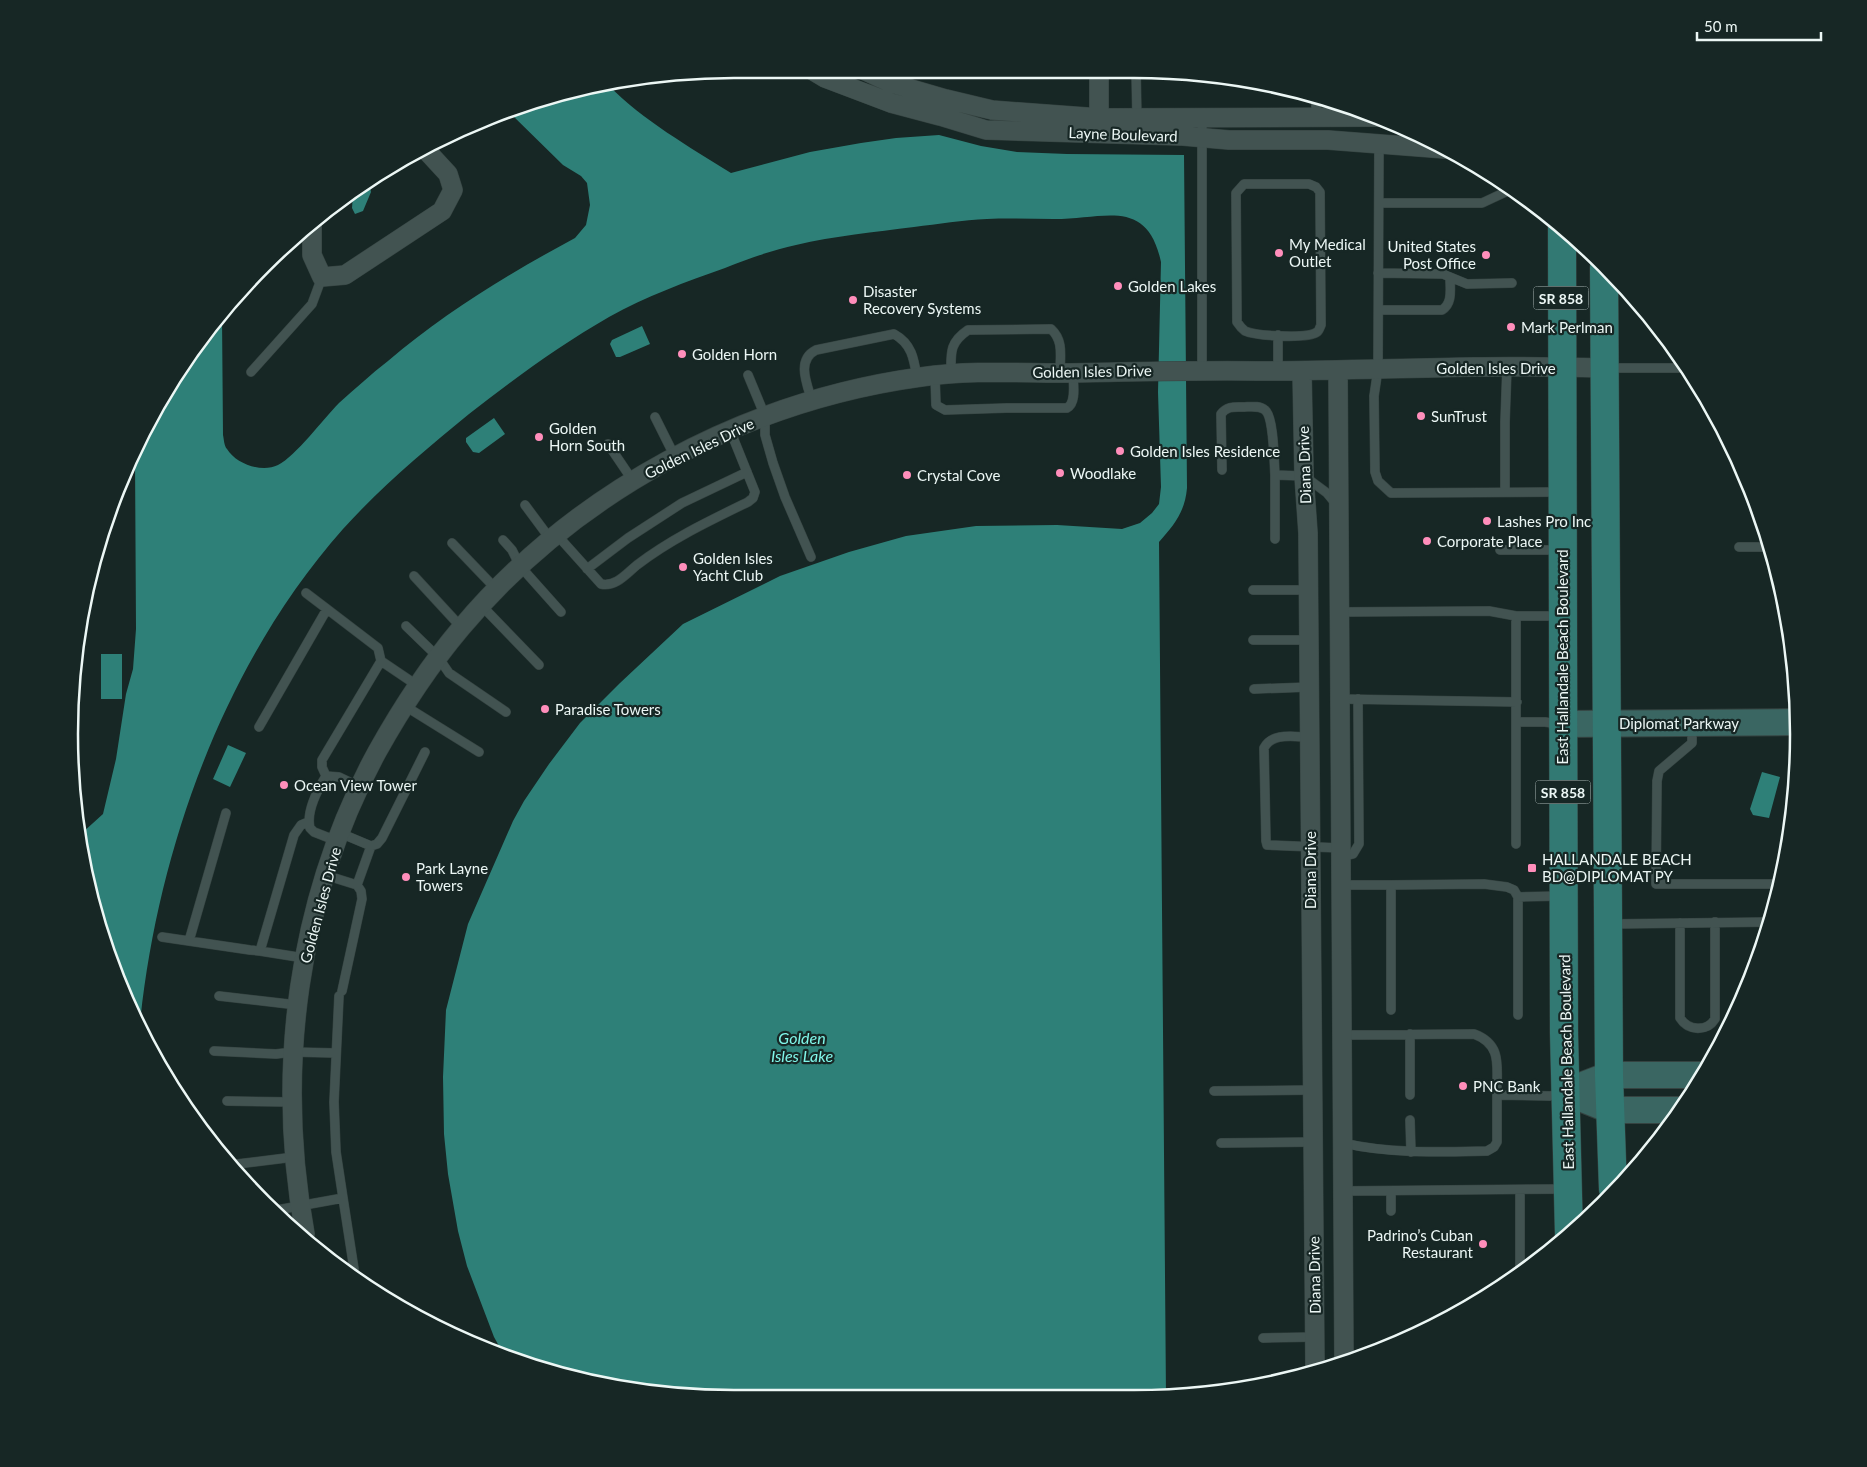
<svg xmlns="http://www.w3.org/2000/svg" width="1867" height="1467" font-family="Lato,sans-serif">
<rect width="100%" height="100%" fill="#172725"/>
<path fill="#2e8078" d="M 608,85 C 644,121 688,146 731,173 L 810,152 L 861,143 L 896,138 L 939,135 L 981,146 L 1017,152 L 1067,154 L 1184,155 L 1187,488 C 1185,512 1174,525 1159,542 L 1166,1397 L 733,1398 L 604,1386 L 504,1355 L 494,1337 L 467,1266 L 458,1231 L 448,1174 L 444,1134 L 443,1077 L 446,1010 L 468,924 L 513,821 L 524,801 L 549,764 L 580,723 L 620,683 L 683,624 L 780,576 L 849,552 L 906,536 L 976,526 L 1057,525 L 1122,529 L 1140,523 L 1152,513 L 1159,504 L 1161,487 L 1158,392 L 1161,262 C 1147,197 1105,219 1054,219 C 1032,219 1010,218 987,219 C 963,220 938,224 914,227 C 875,232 834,236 796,245 C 772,250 748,259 725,268 C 686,282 646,296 609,317 C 560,345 514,379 469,414 C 425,450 381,487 343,529 C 225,662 158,848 140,1023 L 91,906 L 82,833 L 103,814 L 116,759 L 126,694 L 133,669 L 136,629 L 135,456 L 158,401 L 222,317 L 223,435 C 224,439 224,446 227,449 C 236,464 262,473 278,465 C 296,456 323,419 339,403 C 355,389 371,374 388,361 C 445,312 510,273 575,238 L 586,225 L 590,205 L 587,183 L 581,176 L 563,165 L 510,113 L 561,91 Z
M 369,182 L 371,192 L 363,211 L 355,214 L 352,208 L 353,195 Z
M 642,326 L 650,344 L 620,357 L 616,357 L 610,344 L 612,340 Z
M 494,418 L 505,434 L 479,453 L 473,452 L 466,442 L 466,438 Z
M 101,654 L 122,654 L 122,699 L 101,699 Z
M 228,745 L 246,753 L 230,787 L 213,779 Z
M 1762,772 L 1780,777 L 1769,818 L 1753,815 L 1750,809 Z"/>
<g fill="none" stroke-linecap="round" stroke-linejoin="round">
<defs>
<path id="lane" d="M 1136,70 L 1137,120
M 1316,98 L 1316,117
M 1202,117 L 1202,370
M 1379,143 L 1378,369 L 1374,396 L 1375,472 L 1378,481 L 1391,493 L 1559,492
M 1244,184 L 1309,184 L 1316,187 L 1320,192 L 1321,325 C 1320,327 1319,331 1317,332 C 1308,339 1256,336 1245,331 C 1241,328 1239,325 1237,322 L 1236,193 Z
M 1379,203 L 1482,203 L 1512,189
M 1378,273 L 1443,274 L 1450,277 C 1450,289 1453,303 1442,310 L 1379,310
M 1450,277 L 1467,284 L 1512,283
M 1608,368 L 1685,368
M 1278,371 L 1278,335
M 251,372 L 312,304 L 322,277
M 951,374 C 951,353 949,343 968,330 L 1051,329 C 1064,341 1060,356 1060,373
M 748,375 L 765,416 L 765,435 L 773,463 L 785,497 L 811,557
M 935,376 L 936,405 L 945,410 L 1007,408 L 1067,408 C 1077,403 1073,383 1073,373
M 812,401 C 807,384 796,360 816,350 L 894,334 C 912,344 914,359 917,378
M 655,417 L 675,457
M 608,444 L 633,481
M 1222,470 L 1221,414 C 1227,406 1234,407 1242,407 C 1250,407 1259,405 1265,410 C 1274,417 1274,462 1275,475
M 1505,492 L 1505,422 L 1507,367
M 525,505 L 551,540
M 557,535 L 601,584 C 616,587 626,574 637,565 C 671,539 709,521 748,502 L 753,498 L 755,492 L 730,430
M 1275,539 L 1275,475 L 1304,476 L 1327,493 L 1337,505
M 503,540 L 512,550 L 520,566 L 561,612
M 452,543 L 497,590
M 1739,547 L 1769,547
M 1500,550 L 1560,550
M 587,569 L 628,538 L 682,503 L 747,472
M 414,576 L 461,627
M 1253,590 L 1308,590
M 481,605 L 539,665
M 327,609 L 378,648 L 381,661 L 418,686
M 1340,612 L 1489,611 L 1516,616 L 1559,616
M 1516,616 L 1516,844
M 406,626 L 438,657 L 449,673 L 506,712
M 1253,640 L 1309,640
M 1254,689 L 1309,687
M 1340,699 L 1517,702
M 405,706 L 479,752
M 1517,722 L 1545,722 L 1559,724
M 1692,724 L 1692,743 L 1659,771 L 1657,781 L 1656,884 L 1779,884
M 259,727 L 327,609 L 306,593
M 1309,737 C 1294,737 1272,732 1264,748 L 1266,841 L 1267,845 L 1341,848
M 326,776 L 322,767 L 322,760 L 381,661
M 340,833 L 371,846 L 377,844 L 382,838 L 425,752
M 337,841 L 314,832 L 310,828 C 306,812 318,789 326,776 L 339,777 L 360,787
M 1341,857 L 1353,854 L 1359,844 L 1358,699
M 325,875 L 357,885 L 361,891 L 362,899 L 342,991
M 357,885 L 371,846
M 1342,885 L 1391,885 L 1391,1010
M 1391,885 L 1484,884 L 1507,887 L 1514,890 L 1518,897 L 1518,1015
M 1518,897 L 1560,896
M 1680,923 L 1680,1018 C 1688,1031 1707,1032 1715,1019 L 1715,922
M 1612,924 L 1769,922
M 162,937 L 250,950 L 260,951
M 189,941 L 226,813
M 304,958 L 260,951 L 294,835 L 301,825 L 308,822
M 219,996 L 297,1005
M 339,996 L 334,1102 L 336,1152 L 343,1198
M 1410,1034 L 1410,1095
M 1342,1035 L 1474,1034 C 1504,1045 1496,1069 1497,1095 L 1550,1096 L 1562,1093
M 214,1051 L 276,1054 L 293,1052 L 335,1053
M 1214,1091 L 1312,1090
M 227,1101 L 291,1102
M 1410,1120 L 1411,1152
M 1221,1143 L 1313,1142
M 1343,1143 C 1391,1154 1439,1152 1487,1151 L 1494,1147 L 1497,1142 L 1497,1095
M 229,1165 L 294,1157
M 1520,1190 L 1520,1270
M 1343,1191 L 1565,1189
M 1391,1191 L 1391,1211
M 277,1210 L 343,1198 L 354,1269
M 1263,1338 L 1315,1337"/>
<path id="street" d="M 810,69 L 825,78 L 891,103 L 940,116 L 986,130 L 1183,136 L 1229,140 L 1328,140 L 1445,149
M 861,69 L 891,83 L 946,99 L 992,110 L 1100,118 L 1377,117
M 1099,70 L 1099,129
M 312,226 L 312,255 L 322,277 L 345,275 L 442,211 L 453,190 L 448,174 L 424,148
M 1338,370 L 1344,1364
M 1302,371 L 1304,476 L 1308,533 L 1315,1369
M 305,1234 C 275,1071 297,899 377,752 C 401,709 429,666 461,628 C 575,492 745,401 921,377 C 970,370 1020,373 1070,373 C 1133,372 1195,370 1258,371 C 1330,371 1402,368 1474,367 C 1518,366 1562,367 1605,368"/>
<path id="secondary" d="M 1562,724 L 1795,722
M 1565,1092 L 1609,1075 L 1700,1075
M 1565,1092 L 1610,1110 L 1678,1110"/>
<path id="primary" d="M 1562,228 L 1564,1033 L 1569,1235
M 1604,268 L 1609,1075 L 1613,1189"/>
</defs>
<use href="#lane" stroke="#354341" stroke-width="10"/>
<use href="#street" stroke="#354341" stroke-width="20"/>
<use href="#secondary" stroke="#354341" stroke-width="28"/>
<use href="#primary" stroke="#354341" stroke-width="29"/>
<use href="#lane" stroke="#425351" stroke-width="9"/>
<use href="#street" stroke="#425351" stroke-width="19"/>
<use href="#secondary" stroke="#3a6662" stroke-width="26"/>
<use href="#primary" stroke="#327973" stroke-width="28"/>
</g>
<g fill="#ff8ebb" stroke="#172725" stroke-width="2">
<circle cx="1279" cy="253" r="5"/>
<circle cx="1486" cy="255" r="5"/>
<circle cx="1118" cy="286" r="5"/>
<circle cx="853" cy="300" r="5"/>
<circle cx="1511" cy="327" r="5"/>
<circle cx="682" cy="354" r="5"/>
<circle cx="1421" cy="416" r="5"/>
<circle cx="539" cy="437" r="5"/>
<circle cx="1120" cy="451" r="5"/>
<circle cx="1060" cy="473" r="5"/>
<circle cx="907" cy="475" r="5"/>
<circle cx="1487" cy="521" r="5"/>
<circle cx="1427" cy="541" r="5"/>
<circle cx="683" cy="567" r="5"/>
<circle cx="545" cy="709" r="5"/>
<circle cx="284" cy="785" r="5"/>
<rect x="1527" y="863" width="10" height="10" rx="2.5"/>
<circle cx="406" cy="877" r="5"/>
<circle cx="1463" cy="1086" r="5"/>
<circle cx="1483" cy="1244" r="5"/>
</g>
<g text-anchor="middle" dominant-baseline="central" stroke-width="4.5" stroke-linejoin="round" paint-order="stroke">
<g fill="#172725" stroke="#acb9b7" stroke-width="1">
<rect x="1533.5" y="286.5" width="55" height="23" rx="4"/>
<rect x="1535.5" y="780.5" width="55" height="23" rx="4"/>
</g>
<g font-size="14" font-weight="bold" fill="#ecf7f5">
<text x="1561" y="298">SR 858</text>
<text x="1563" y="792">SR 858</text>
</g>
<g font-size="15" fill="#ecf7f5" stroke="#172725">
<text transform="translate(1123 134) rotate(2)">Layne Boulevard</text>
<text x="1496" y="368">Golden Isles Drive</text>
<text transform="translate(1092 371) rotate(-1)">Golden Isles Drive</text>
<text transform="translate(699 448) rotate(-26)">Golden Isles Drive</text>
<text transform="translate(1304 465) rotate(-92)">Diana Drive</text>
<text transform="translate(1562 657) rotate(-90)">East Hallandale Beach Boulevard</text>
<text x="1679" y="723">Diplomat Parkway</text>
<text transform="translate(1310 870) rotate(-90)">Diana Drive</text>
<text transform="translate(320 905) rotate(-75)">Golden Isles Drive</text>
<text transform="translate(1566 1062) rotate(-91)">East Hallandale Beach Boulevard</text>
<text transform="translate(1314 1275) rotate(-91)">Diana Drive</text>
</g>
<g font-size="15" fill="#ecf7f5" stroke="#172725" text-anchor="start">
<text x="1289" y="244">My Medical<tspan x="1289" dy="17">Outlet</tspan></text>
<text x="1476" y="246" text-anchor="end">United States<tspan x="1476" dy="17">Post Office</tspan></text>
<text x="1128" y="286">Golden Lakes</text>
<text x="863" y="291">Disaster<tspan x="863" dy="17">Recovery Systems</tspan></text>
<text x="1521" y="327">Mark Perlman</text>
<text x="692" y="354">Golden Horn</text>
<text x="1431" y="416">SunTrust</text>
<text x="549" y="428">Golden<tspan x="549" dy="17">Horn South</tspan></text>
<text x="1130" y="451">Golden Isles Residence</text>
<text x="1070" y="473">Woodlake</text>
<text x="917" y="475">Crystal Cove</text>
<text x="1497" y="521">Lashes Pro Inc</text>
<text x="1437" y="541">Corporate Place</text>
<text x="693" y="558">Golden Isles<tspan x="693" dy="17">Yacht Club</tspan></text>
<text x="555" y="709">Paradise Towers</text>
<text x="294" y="785">Ocean View Tower</text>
<text x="1542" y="859">HALLANDALE BEACH<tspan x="1542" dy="17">BD@DIPLOMAT PY</tspan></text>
<text x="416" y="868">Park Layne<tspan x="416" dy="17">Towers</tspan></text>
<text x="1473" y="1086">PNC Bank</text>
<text x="1473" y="1235" text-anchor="end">Padrino’s Cuban<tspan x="1473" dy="17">Restaurant</tspan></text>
</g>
<g font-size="16" font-style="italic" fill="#81f7ea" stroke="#172725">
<text x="802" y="1037">Golden<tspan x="802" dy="18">Isles Lake</tspan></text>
</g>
</g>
<path d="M0 0H1867V1467H0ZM734 78H1134A656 656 0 0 1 1790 734V734A656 656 0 0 1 1134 1390H734A656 656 0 0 1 78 734V734A656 656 0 0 1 734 78Z" fill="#172725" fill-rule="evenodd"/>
<path fill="none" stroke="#ecf7f5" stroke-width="2.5" d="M734 78H1134A656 656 0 0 1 1790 734V734A656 656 0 0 1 1134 1390H734A656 656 0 0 1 78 734V734A656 656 0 0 1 734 78Z"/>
<path d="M1697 32v8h124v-8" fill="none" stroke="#ecf7f5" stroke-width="2.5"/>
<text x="1704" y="32" font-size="15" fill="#ecf7f5" stroke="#172725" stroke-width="4" paint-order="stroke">50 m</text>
</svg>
